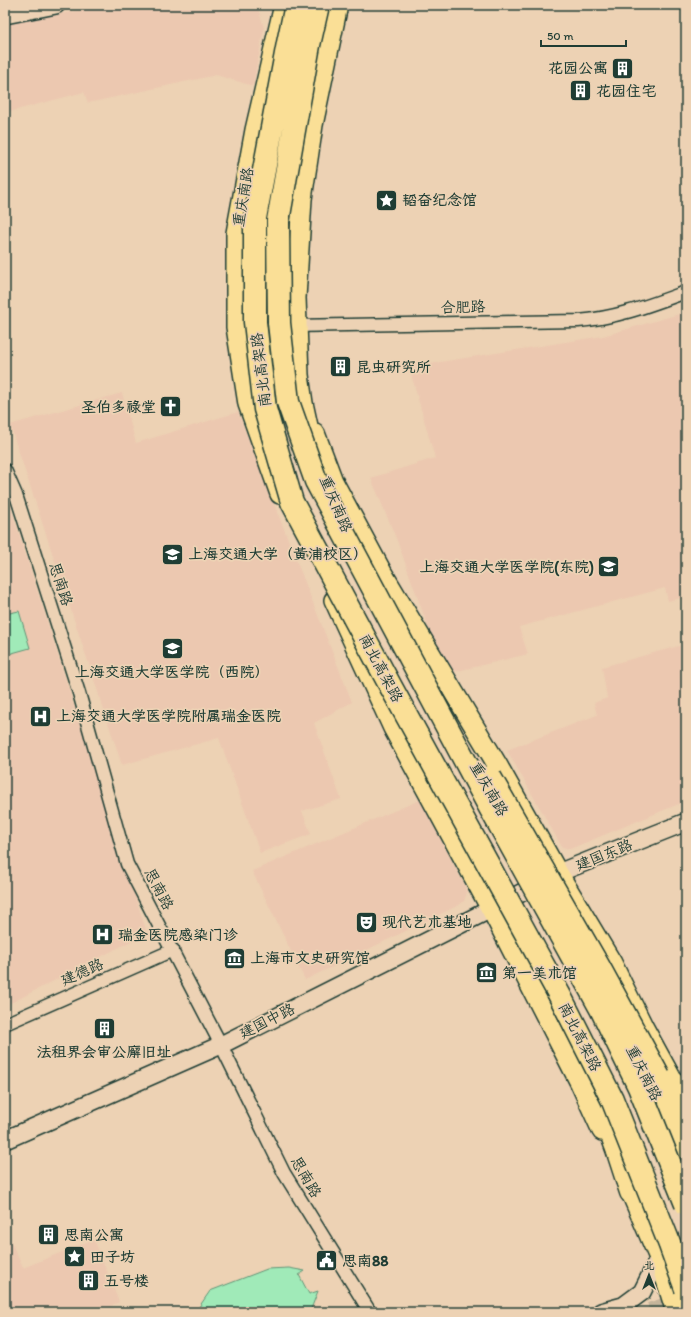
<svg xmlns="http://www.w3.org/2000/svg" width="691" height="1317" font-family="Itim,'LXGW WenKai TC',sans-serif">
<rect width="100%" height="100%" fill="#edd2b4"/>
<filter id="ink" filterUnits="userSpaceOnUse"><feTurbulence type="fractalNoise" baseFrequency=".025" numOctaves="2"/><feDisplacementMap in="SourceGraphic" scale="8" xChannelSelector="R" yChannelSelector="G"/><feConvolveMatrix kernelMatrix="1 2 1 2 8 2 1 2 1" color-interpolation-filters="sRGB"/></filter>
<g filter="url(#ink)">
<path fill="#ecc8b0" d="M 111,5 L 257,5 L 264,28 L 253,86 L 216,75 L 88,103 L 84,92 L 5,113 L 5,23 Z
M 686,312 L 686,597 L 668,601 L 665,588 L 519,627 L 528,654 L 445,674 L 398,543 L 371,478 L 435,458 L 409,367 L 603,336 Z
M 122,393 L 136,443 L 238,412 L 352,702 L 314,723 L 341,799 L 302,811 L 311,834 L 260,853 L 219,738 L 122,765 L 10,425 Z
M 5,492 L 8,499 L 147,933 L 5,1006 Z
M 686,644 L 686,801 L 570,849 L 562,847 L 507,750 L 597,715 L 594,703 L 607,698 L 602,667 Z
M 420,800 L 465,886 L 467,893 L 464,901 L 459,905 L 305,980 L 252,871 Z
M 5,1212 L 7,1216 L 6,1231 L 23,1268 L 94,1239 L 119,1302 L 111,1306 L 112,1312 L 5,1312 Z"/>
<path fill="#a0eab8" stroke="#609476" d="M 19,611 L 30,648 L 5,655 L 5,614 Z
M 289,1268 L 305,1271 L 299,1275 L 309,1294 L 318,1291 L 311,1309 L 308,1312 L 200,1312 L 199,1307 L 210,1291 L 267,1269 Z"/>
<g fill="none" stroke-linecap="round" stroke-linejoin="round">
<path stroke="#c4b49a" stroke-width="19" stroke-dasharray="19 10" stroke-linecap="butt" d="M 650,1312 L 686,1301"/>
<defs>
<path id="street" d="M 292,326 L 578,321 C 617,318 650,305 686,292
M 5,470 L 16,495 L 79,693 L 127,864 L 221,1045 L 284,1173 L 370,1312
M 5,1024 L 173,950"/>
<path id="secondary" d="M 5,15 L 56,5
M 5,1140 L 221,1045 L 491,909 L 558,873 L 686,822
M 601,1312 L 623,1306 L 642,1292 L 659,1258"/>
<path id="primary" d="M 315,433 L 333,481 L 383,574 L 498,766 L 558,873 L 612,963 L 643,1026 L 679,1092 L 686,1112
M 313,449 L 303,403 L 299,375 L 296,298 L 302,199 L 313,125 L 338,5
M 280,494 L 248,404 L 236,327 L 236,233 L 255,130 L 284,5
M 334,600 L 393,728 L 491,909 L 580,1083 L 602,1131
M 670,1131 L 686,1170
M 625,1179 L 659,1258 L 676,1312"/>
<path id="highway" d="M 659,1077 L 686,1146
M 602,1108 L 617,1149 L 631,1192"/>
</defs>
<use href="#street" stroke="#1f3d34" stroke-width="15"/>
<use href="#secondary" stroke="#1f3d34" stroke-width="20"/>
<use href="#primary" stroke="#1f3d34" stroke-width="22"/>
<use href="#highway" stroke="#1f3d34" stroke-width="25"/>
<use href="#street" stroke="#edd2b4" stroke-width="12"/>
<use href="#secondary" stroke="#edd2b4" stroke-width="17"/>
<use href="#primary" stroke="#fadf96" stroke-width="19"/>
<use href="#highway" stroke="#fadf96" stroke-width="22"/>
<defs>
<path id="highway-bridge" d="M 296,5 L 288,43 L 255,218 L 255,322 L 265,409 L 292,502 L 391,687 L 559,994 L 612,1099 L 670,1245 L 686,1289
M 318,5 L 309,45 L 278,221 L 279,323 L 288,402 L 316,481 L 488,804 L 601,1009 L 639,1087 L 686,1204
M 490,777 L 599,967 L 659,1077"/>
</defs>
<use href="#highway-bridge" stroke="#1f3d34" stroke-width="25" stroke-linecap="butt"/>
<use href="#highway-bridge" stroke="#fadf96" stroke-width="22"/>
</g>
</g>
<defs>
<symbol id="building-square" viewBox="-11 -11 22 22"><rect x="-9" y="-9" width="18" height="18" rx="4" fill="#1f3d34" stroke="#edd2b4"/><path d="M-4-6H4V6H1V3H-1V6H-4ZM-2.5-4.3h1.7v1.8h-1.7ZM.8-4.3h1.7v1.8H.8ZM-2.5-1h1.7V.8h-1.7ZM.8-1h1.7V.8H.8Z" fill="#fff"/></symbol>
<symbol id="sight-square" viewBox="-11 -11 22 22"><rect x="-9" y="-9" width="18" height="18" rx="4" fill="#1f3d34" stroke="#edd2b4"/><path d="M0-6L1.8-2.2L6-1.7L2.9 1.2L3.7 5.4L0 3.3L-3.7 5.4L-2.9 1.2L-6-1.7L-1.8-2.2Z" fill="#fff"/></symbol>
<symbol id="church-square" viewBox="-11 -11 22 22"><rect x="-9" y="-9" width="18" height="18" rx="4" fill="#1f3d34" stroke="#edd2b4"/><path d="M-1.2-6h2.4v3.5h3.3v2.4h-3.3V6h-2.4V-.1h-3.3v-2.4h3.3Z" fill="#fff"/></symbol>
<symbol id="university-square" viewBox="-11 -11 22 22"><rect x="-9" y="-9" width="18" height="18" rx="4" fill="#1f3d34" stroke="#edd2b4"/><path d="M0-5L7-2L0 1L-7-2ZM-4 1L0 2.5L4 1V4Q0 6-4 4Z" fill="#fff"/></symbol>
<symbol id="school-square" viewBox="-11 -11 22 22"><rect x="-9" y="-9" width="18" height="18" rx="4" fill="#1f3d34" stroke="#edd2b4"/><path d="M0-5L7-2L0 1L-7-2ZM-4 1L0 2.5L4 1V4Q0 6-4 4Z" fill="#fff"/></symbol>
<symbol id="hospital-square" viewBox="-11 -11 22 22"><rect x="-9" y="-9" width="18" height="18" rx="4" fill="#1f3d34" stroke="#edd2b4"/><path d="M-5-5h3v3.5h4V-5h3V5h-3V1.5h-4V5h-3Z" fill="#fff"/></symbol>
<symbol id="theatre-square" viewBox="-11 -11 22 22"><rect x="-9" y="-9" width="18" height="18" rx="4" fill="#1f3d34" stroke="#edd2b4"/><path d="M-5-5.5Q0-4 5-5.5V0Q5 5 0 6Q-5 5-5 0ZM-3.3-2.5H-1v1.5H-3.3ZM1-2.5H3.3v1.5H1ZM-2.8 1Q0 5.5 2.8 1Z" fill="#fff"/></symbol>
<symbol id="museum-square" viewBox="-11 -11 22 22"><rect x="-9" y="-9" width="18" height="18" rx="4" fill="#1f3d34" stroke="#edd2b4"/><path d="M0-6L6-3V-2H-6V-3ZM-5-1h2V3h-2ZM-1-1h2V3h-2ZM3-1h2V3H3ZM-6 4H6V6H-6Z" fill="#fff"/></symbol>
<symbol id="civic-square" viewBox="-11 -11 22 22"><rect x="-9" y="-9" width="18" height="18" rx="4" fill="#1f3d34" stroke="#edd2b4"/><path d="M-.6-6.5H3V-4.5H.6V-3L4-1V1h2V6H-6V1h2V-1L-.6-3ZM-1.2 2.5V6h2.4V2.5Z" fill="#fff"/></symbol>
</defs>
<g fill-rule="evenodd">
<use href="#building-square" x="610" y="56" width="25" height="25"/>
<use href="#building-square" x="568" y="78" width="25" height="25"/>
<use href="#sight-square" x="374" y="188" width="25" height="25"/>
<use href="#building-square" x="328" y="354" width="25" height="25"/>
<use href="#church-square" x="158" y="394" width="25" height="25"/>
<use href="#university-square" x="160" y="542" width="25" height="25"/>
<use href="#school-square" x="596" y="554" width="25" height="25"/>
<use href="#school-square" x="160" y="636" width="25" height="25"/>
<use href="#hospital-square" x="28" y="704" width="25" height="25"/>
<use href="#theatre-square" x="354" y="910" width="25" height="25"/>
<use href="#hospital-square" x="90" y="922" width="25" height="25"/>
<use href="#museum-square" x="222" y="946" width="25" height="25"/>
<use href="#museum-square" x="474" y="960" width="25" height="25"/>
<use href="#building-square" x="92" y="1016" width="25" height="25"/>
<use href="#building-square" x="36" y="1222" width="25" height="25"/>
<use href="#sight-square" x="62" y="1244" width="25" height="25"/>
<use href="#civic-square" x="314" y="1248" width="25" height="25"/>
<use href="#building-square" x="76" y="1268" width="25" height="25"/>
</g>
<g text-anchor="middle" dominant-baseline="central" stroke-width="3.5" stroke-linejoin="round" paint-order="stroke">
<g font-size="15" font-weight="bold" fill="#1f3d34" stroke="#edd2b4" text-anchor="start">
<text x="608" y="68" text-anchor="end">花园公寓</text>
<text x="596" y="91">花园住宅</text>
<text x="402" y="200">韬奋纪念馆</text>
<text x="356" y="367">昆虫研究所</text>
<text x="156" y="407" text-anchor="end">圣伯多禄堂</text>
<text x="188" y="554">上海交通大学（黄浦校区）</text>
<text x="594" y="567" text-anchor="end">上海交通大学医学院(东院)</text>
<text x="172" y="672" text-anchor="middle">上海交通大学医学院（西院）</text>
<text x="56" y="716">上海交通大学医学院附属瑞金医院</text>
<text x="382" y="922">现代艺术基地</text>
<text x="118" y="935">瑞金医院感染门诊</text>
<text x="250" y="958">上海市文史研究馆</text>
<text x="502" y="973">第一美术馆</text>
<text x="104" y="1052" text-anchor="middle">法租界会审公廨旧址</text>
<text x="64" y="1235">思南公寓</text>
<text x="90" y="1257">田子坊</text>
<text x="342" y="1261">思南88</text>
<text x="104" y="1281">五号楼</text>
</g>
<g font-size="15" fill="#1f3d34" stroke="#edd2b4">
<text transform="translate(243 197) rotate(-80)">重庆南路</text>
<text transform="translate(463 307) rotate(-1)">合肥路</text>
<text transform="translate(261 370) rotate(-97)">南北高架路</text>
<text transform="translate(336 504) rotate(67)">重庆南路</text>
<text transform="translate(61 584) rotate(72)">思南路</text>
<text transform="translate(381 668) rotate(62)">南北高架路</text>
<text transform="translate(489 789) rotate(60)">重庆南路</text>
<text transform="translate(604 855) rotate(-22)">建国东路</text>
<text transform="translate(159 889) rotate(62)">思南路</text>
<text transform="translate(82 972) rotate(-24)">建德路</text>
<text transform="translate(267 1021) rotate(-27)">建国中路</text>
<text transform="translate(580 1037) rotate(63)">南北高架路</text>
<text transform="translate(644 1073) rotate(63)">重庆南路</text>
<text transform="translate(306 1177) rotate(60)">思南路</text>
</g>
</g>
<rect width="691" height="1317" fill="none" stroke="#edd2b4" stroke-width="20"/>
<rect x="10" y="10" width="671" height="1297" fill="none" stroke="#1f3d34" stroke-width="1.5" filter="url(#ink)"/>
<g transform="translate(649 1275)" stroke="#edd2b4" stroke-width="3" paint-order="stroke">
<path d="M0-3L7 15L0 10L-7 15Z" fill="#1f3d34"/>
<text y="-6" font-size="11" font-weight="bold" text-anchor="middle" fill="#1f3d34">北</text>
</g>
<path d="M541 40v6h85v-6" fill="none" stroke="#1f3d34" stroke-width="2"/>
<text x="547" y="40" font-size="12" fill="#1f3d34" stroke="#edd2b4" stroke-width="3" paint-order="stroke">50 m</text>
</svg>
